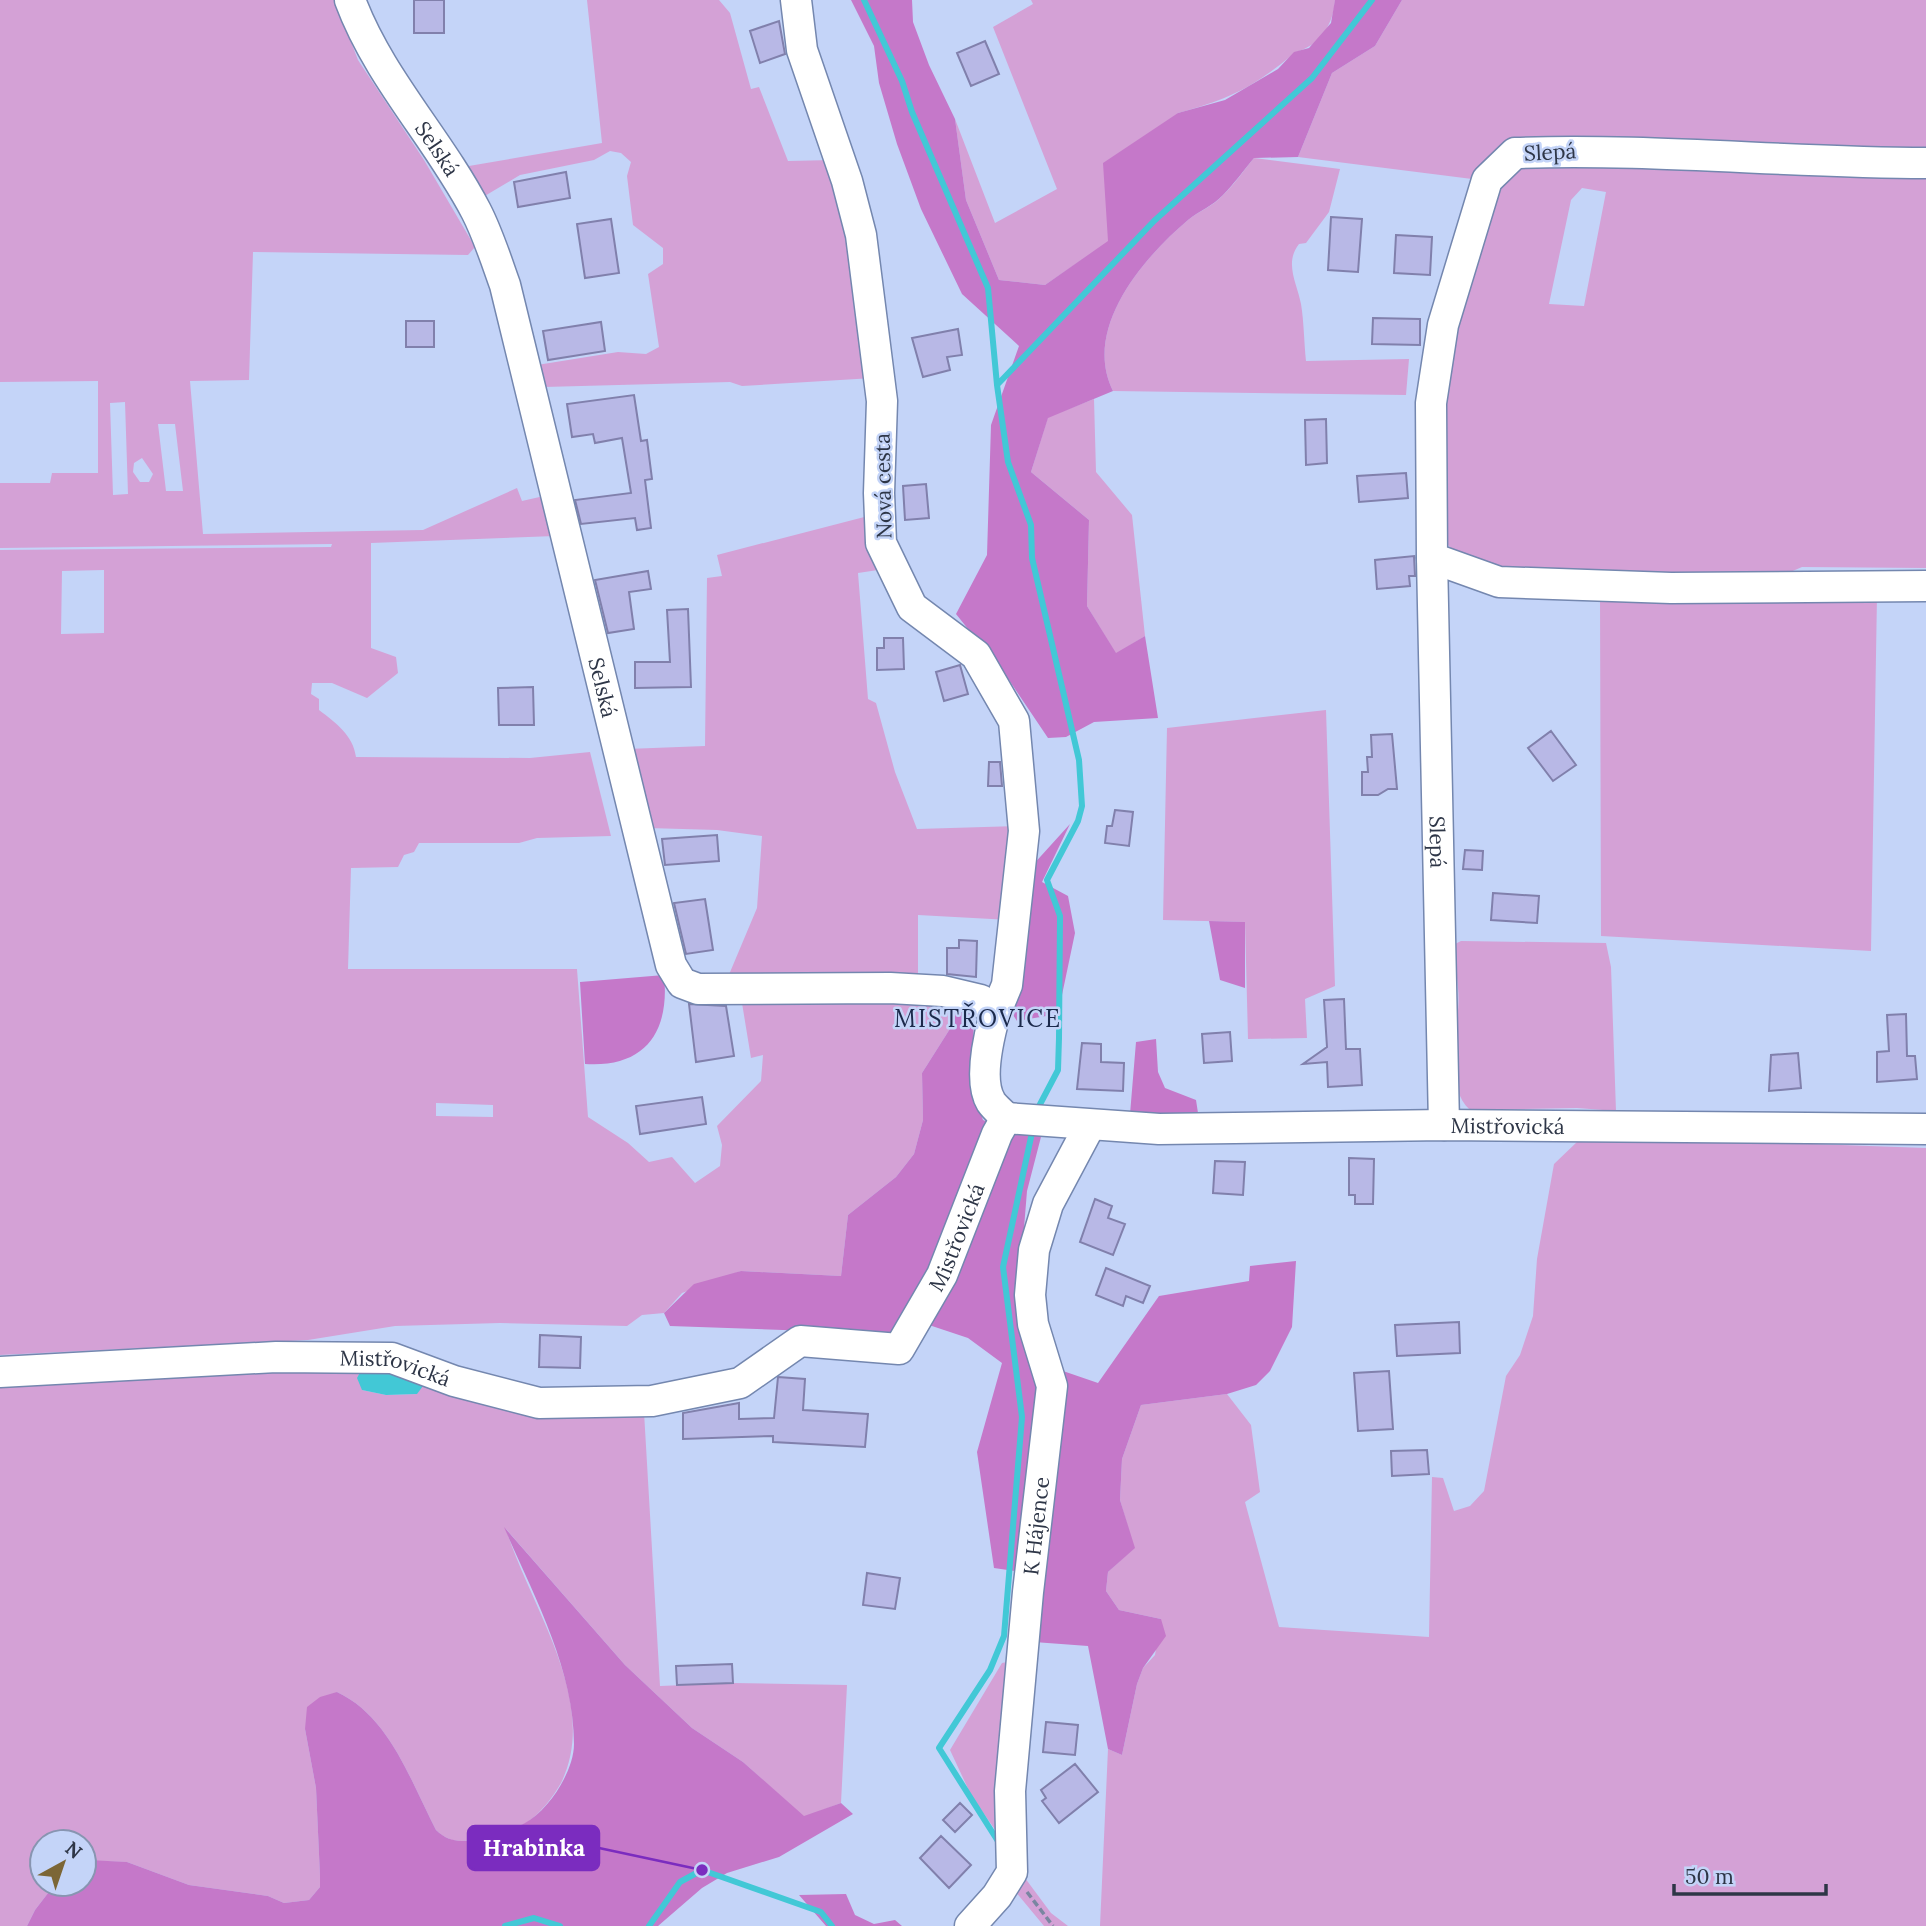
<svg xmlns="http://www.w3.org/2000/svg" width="1926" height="1926" font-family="Lora,serif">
<rect width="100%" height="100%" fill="#c4d4f8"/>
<path fill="#d4a1d6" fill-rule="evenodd" d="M 0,0 L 335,0 L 358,60 L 424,160 L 475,247 L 468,255 L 253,252 L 249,380 L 190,381 L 203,534 L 423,530 L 517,488 L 522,501 L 544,496 L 555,536 L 371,543 L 371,648 L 396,657 L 398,673 L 367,698 L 332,683 L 312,683 L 311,694 L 319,699 L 319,710 C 336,723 353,735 356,757 L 530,758 L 590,752 L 611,836 L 537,838 L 519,843 L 419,843 L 414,852 L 404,855 L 398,867 L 351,868 L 348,969 L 577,969 L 588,1117 L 628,1143 L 649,1162 L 672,1157 L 695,1183 L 720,1166 L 722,1145 L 717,1126 L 761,1081 L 763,1055 L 751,1058 L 742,1003 L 869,1002 L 934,1005 L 948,1013 L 953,1024 L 922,1073 L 923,1120 L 914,1154 L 896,1177 L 848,1215 L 841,1276 L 741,1271 L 682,1293 L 664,1313 L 642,1315 L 627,1326 L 500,1323 L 395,1326 L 308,1340 L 0,1355 L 0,550 L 331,547 L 332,544 L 0,548 L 0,483 L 50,483 L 52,473 L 98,473 L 98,381 L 0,382 ZM 125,402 L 128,494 L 113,495 L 110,403 ZM 158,424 L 175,424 L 183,491 L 166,491 ZM 142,458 L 153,474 L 149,482 L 140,482 L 133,472 L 134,463 ZM 104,570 L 104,633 L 61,634 L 62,571 ZM 436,1103 L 493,1105 L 493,1117 L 436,1116 Z
M 587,0 L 719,0 L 730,13 L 751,89 L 759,87 L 788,161 L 833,160 L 873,378 L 742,386 L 730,382 L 544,387 L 537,365 L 618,352 L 646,354 L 659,347 L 648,274 L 663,264 L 663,248 L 633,225 L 627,176 L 631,162 L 621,153 L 610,151 L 594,160 L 520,175 L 483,197 L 463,167 L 602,143 Z
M 1031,0 L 1335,0 C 1334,19 1324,40 1306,48 C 1301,51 1296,51 1292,55 C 1252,88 1229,99 1178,113 L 1108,242 L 1045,285 L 999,280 L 966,200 L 955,119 L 995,223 L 1057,189 L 993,27 L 1033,4 Z
M 1402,0 L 1926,0 L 1926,155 L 1554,142 L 1480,180 L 1298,157 L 1332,73 L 1375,46 Z
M 1254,158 L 1340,169 L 1329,212 L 1306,243 L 1299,244 C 1284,263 1297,283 1301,304 C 1304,322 1304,342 1306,361 L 1409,359 L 1406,395 L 1113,391 C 1082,329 1143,258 1188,220 C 1199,211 1214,206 1223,195 C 1235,184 1244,170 1254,158 Z
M 1539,160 L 1761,174 L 1926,175 L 1926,568 L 1802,567 L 1781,576 L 1494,570 L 1464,561 L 1446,543 L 1441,394 L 1464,305 L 1502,183 L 1513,171 ZM 1582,188 L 1606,192 L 1584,306 L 1549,304 L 1571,200 Z
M 1094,399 L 1096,472 L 1132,515 L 1145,636 L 1116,654 L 1087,606 L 1089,520 L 1031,472 L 1048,417 Z
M 872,515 L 878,570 L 858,573 L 868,699 L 876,703 L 895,772 L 917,829 L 1018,826 L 1010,920 L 918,915 L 918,978 L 728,977 L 757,908 L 762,836 L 717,830 L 648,828 L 627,749 L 705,746 L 707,578 L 722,576 L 717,555 Z
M 1600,593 L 1877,596 L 1871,951 L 1601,936 Z
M 1326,710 L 1335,986 L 1305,999 L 1307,1038 L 1248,1039 L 1245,922 L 1163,920 L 1167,728 Z
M 1461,941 L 1606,943 L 1611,967 L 1616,1111 L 1577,1108 L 1470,1110 C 1441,1084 1462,1022 1458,988 C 1457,973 1454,959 1453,945 Z
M 1614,1137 L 1926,1148 L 1926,1926 L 1100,1926 L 1108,1749 L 1122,1755 L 1137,1684 L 1143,1668 L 1155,1655 L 1161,1619 L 1119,1610 L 1106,1591 L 1108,1572 L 1134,1548 L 1120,1500 L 1122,1459 L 1141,1405 L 1227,1394 L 1251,1425 L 1260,1492 L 1245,1502 L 1279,1627 L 1429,1637 L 1432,1477 L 1443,1478 L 1454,1511 L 1470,1506 L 1484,1491 L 1506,1376 L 1520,1355 L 1533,1316 L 1537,1259 L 1554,1164 L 1578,1141 Z
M 363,1367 L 362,1390 L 386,1395 L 417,1394 L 413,1372 L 644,1412 L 660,1686 L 733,1683 L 847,1685 L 841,1803 L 804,1817 L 743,1762 L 692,1728 L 625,1665 L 506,1529 C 529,1605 601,1702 561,1783 C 553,1797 540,1814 526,1823 C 517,1828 505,1830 495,1833 C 473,1840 454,1848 436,1830 C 410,1780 390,1717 337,1692 L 305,1729 L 316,1788 L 320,1876 L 320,1887 L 309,1900 L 284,1903 L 268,1896 L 189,1885 L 127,1862 L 84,1861 L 84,1842 L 42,1842 L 42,1884 L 55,1884 L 35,1910 L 27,1926 L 0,1926 L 0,1380 Z
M 1012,1661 L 1007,1847 L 971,1795 L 950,1750 L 1002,1663 Z
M 1022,1874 L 1051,1913 L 1068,1926 L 1044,1926 L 1015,1891 Z"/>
<path fill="#c578c9" d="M 851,0 L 912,0 L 913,22 L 929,65 L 955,119 L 966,200 L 999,280 L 1045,285 L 1108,241 L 1103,163 L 1178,113 L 1225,100 L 1278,69 L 1294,52 L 1309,48 L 1331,23 L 1335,0 L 1402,0 L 1375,46 L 1332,73 L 1298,157 L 1254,158 C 1244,170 1234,184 1223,195 C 1213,206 1199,211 1188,220 C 1143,258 1082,329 1113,391 L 1048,418 L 1031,472 L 1089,520 L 1087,606 L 1116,653 L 1145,636 L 1158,718 L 1094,722 L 1066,737 L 1048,738 L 1009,680 L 956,614 L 987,555 L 991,425 L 1019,346 L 962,294 L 921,209 L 897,144 L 879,83 L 874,46 Z
M 1070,824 L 1042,882 L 1068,896 L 1075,933 L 1058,1014 L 1017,1021 L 1009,1009 L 1031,867 Z
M 1209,921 L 1245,922 L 1245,988 L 1220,980 Z
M 664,975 C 670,1031 646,1068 585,1064 L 580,982 Z
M 957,1005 L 974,1014 L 972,1088 L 983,1120 L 1014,1133 L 1042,1133 L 1027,1191 L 1017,1314 L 1042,1380 L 1021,1572 L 994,1568 L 977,1452 L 1002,1363 L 968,1338 L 929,1325 L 894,1334 L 670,1326 L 664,1313 L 694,1284 L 741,1271 L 841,1276 L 848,1215 L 896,1177 L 914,1154 L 923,1120 L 922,1073 L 953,1024 L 950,1017 Z
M 1156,1039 L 1158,1072 L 1165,1088 L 1196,1100 L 1198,1113 L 1130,1114 L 1136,1042 Z
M 1296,1261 L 1292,1327 L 1270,1371 L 1256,1385 L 1227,1394 L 1141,1405 L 1122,1459 L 1120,1500 L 1135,1548 L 1108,1572 L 1106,1591 L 1119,1610 L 1161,1619 L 1166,1636 L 1143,1668 L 1137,1684 L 1122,1755 L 1108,1749 L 1088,1646 L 1034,1642 L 1063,1371 L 1098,1383 L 1159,1296 L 1249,1281 L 1250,1266 Z
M 504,1527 L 625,1665 L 692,1728 L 743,1762 L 804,1816 L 841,1803 L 853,1814 L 779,1857 L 727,1873 L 702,1888 L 658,1926 L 27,1926 L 35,1910 L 55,1884 L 84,1884 L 84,1861 L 88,1860 L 127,1862 L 189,1885 L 268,1896 L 284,1903 L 309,1900 L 320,1887 L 320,1876 L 316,1788 L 305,1729 L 307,1707 L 320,1697 L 337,1692 C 390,1717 410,1780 436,1830 C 455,1849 477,1839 500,1831 C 508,1829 518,1827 525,1823 C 549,1810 574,1771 574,1744 C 574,1668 533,1594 504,1527 Z
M 846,1894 L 855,1915 L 874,1924 L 895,1920 L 902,1926 L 826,1926 L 799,1895 Z"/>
<path fill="#42c8d6" d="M 363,1367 L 413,1372 L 423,1386 L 417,1394 L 386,1395 L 362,1390 L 357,1378 Z"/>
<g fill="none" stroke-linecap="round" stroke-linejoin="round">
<path stroke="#42c8d6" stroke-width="6" d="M 864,0 L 902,81 L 912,112 L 988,288 L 997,385
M 1037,1110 L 1058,1070 L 1059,1038 L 1060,916 L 1047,880 L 1078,821 L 1082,806 L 1079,760 L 1032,558 L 1031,525 L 1008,462 L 997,385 L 1154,221 L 1312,78 L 1372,0
M 1001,1846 L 939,1748 L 990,1670 L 1004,1636 L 1022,1417 L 1003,1267 L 1033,1128
M 505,1926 L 534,1918 L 560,1926
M 649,1926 L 680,1882 L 702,1870 L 821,1912 L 832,1926"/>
</g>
<path fill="#b8b8e6" stroke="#8180ac" stroke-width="2" d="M 414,0 L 444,0 L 444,33 L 414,33 Z
M 779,21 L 785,54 L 760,63 L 750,31 Z
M 985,41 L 999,74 L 971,86 L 957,53 Z
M 566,172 L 570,198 L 518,207 L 514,182 Z
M 1331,217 L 1362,219 L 1358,272 L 1328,270 Z
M 611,219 L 619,273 L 585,278 L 577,224 Z
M 1396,235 L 1432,237 L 1430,275 L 1394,273 Z
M 1373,318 L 1420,319 L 1420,345 L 1372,344 Z
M 406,321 L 434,321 L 434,347 L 406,347 Z
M 601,322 L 605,351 L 548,360 L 543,331 Z
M 958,329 L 962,355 L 947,357 L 950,370 L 923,377 L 912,338 Z
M 634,395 L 641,441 L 647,440 L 652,479 L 645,480 L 651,528 L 637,530 L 635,518 L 581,524 L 575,500 L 631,493 L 622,438 L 595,443 L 593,434 L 572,437 L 567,404 Z
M 1326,419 L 1327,463 L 1306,465 L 1305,420 Z
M 1406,473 L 1408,498 L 1359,502 L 1357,476 Z
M 926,484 L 929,518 L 905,520 L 903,486 Z
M 1414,556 L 1415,576 L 1409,576 L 1410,586 L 1377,589 L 1375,560 Z
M 648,571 L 651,589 L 629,592 L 634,629 L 608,633 L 595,580 Z
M 688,609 L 691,687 L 635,688 L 635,662 L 670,662 L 667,610 Z
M 884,638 L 903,638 L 904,669 L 877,670 L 877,648 L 884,648 Z
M 960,665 L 968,694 L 944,701 L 936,672 Z
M 533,687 L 534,725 L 499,725 L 498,688 Z
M 1551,731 L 1576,765 L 1553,781 L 1528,748 Z
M 1392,734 L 1397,789 L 1388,789 L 1378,795 L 1362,795 L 1362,772 L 1368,772 L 1367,757 L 1372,757 L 1371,735 Z
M 989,762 L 1000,762 L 1002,786 L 988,786 Z
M 1115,810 L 1133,812 L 1129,846 L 1105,843 L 1107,826 L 1112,826 Z
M 717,835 L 719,861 L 665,865 L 662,839 Z
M 1465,850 L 1483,851 L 1482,870 L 1463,869 Z
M 1493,893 L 1539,896 L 1537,923 L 1491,920 Z
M 705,899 L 713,950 L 686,954 L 674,903 Z
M 959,940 L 977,941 L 976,977 L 947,974 L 947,948 L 959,948 Z
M 1344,999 L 1346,1049 L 1360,1049 L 1362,1085 L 1328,1087 L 1327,1062 L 1303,1064 L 1327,1047 L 1324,1000 Z
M 689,1004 L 726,1006 L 734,1056 L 696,1062 Z
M 1906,1014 L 1907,1056 L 1915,1056 L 1917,1079 L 1877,1082 L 1877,1052 L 1889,1051 L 1887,1015 Z
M 1230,1032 L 1232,1061 L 1204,1063 L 1202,1034 Z
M 1082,1043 L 1101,1044 L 1101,1062 L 1124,1063 L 1123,1091 L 1077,1089 Z
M 1798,1053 L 1801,1088 L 1769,1091 L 1771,1055 Z
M 702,1097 L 706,1124 L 640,1134 L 636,1106 Z
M 1349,1158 L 1374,1159 L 1373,1204 L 1355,1204 L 1355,1195 L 1349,1195 Z
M 1215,1161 L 1245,1162 L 1243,1195 L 1213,1193 Z
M 1095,1199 L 1112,1206 L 1108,1218 L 1125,1224 L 1113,1255 L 1080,1242 Z
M 1106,1268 L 1150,1286 L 1143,1303 L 1126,1296 L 1123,1306 L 1096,1295 Z
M 1459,1322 L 1460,1353 L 1397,1356 L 1395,1325 Z
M 540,1335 L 581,1337 L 580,1368 L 539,1367 Z
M 1389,1371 L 1393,1429 L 1358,1431 L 1354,1373 Z
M 778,1377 L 805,1379 L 803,1410 L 868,1414 L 865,1447 L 773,1442 L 773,1436 L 683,1439 L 683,1413 L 739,1403 L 739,1419 L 774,1418 Z
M 1427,1450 L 1429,1474 L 1392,1476 L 1391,1451 Z
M 867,1573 L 900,1578 L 895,1609 L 863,1605 Z
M 732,1664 L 733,1683 L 677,1685 L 676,1666 Z
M 1046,1722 L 1078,1725 L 1075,1755 L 1043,1752 Z
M 1075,1764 L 1098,1792 L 1059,1823 L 1042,1801 L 1046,1798 L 1041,1790 Z
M 960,1803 L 972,1815 L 955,1832 L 943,1820 Z
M 941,1836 L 971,1865 L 949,1888 L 920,1858 Z"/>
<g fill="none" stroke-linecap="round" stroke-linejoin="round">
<defs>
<g id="minor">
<path id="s1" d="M 350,0 C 379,78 438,138 476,211 C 488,234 496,260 505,285 L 671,965 L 682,983 L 698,989 L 890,988 L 943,991 L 981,1000 L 995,1014 C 989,1036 978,1081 991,1102 C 995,1108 1002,1113 1006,1118"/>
<path d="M 796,0 L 802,50 L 847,181 L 861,235 L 882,401 L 879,493 L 881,543 L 912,607 L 976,655 L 1014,721 L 1024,831 L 1007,985 L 995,1014"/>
<path d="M 1926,163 C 1789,163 1652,148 1515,153 L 1487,180 L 1443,325 L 1431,403 L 1432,558 L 1499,582 L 1671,588 L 1926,586"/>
<path id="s2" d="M 1432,558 L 1444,1125"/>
<path id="s3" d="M 1006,1118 L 1159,1129 L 1444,1125 L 1926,1129"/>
<path id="s4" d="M 0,1372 L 276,1357 L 392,1358 L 454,1381 L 539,1403 L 652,1401 L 740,1383 L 800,1341 L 899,1349 L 942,1275 L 997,1134 L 1006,1118"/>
<path id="s5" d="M 970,1926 L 997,1896 L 1012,1872 L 1010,1791 L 1028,1592 L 1052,1386 L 1033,1324 L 1030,1295 L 1034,1250 L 1048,1204 L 1089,1127"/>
</g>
</defs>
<use href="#minor" stroke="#7487af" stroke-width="33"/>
<path stroke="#7a86a1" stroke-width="3.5" stroke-dasharray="7 3.5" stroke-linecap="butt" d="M 1027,1892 L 1053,1926"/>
<use href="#minor" stroke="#fff" stroke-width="30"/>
</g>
<g text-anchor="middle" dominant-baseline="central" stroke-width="5" stroke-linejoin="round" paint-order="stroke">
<g font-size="21" fill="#2e3647" stroke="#c4d4f8">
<text stroke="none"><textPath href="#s1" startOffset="173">Selská</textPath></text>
<text transform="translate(1550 152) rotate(-3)">Slepá</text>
<text transform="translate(883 486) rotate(-91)">Nová cesta</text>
<text stroke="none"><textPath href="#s1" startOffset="740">Selská</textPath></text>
<text stroke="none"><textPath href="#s2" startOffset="284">Slepá</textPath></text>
<text stroke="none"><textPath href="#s3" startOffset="502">Mistřovická</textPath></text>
<text stroke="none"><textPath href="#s4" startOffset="1048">Mistřovická</textPath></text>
<text stroke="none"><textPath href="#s4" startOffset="397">Mistřovická</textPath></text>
<text stroke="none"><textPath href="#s5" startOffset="416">K Hájence</textPath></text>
</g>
<g font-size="24" letter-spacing="2" fill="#1b294b" stroke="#c4d4f8">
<text x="978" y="1018">MISTŘOVICE</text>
</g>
</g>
<path fill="none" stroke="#7b2cbf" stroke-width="2.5" d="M702 1870L599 1848"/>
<circle fill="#7b2cbf" stroke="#c4d4f8" stroke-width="2.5" cx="702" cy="1870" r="7"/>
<rect fill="#7b2cbf" stroke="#7b2cbf" stroke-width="2.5" x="468" y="1826" width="131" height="44" rx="7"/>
<g font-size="23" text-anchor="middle" font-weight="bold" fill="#fff">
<text x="534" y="1856">Hrabinka</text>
</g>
<g transform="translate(63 1863) rotate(40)"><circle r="33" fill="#c4d4f8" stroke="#8895b1" stroke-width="2"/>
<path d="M0-5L12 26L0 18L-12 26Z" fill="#7c6636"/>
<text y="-10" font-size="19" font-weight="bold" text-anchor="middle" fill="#2e3647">N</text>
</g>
<path d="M1674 1884v10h152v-10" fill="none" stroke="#2e3647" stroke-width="3.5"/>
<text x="1685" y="1884" font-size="21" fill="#2e3647" stroke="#c4d4f8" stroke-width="5" paint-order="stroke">50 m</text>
</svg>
